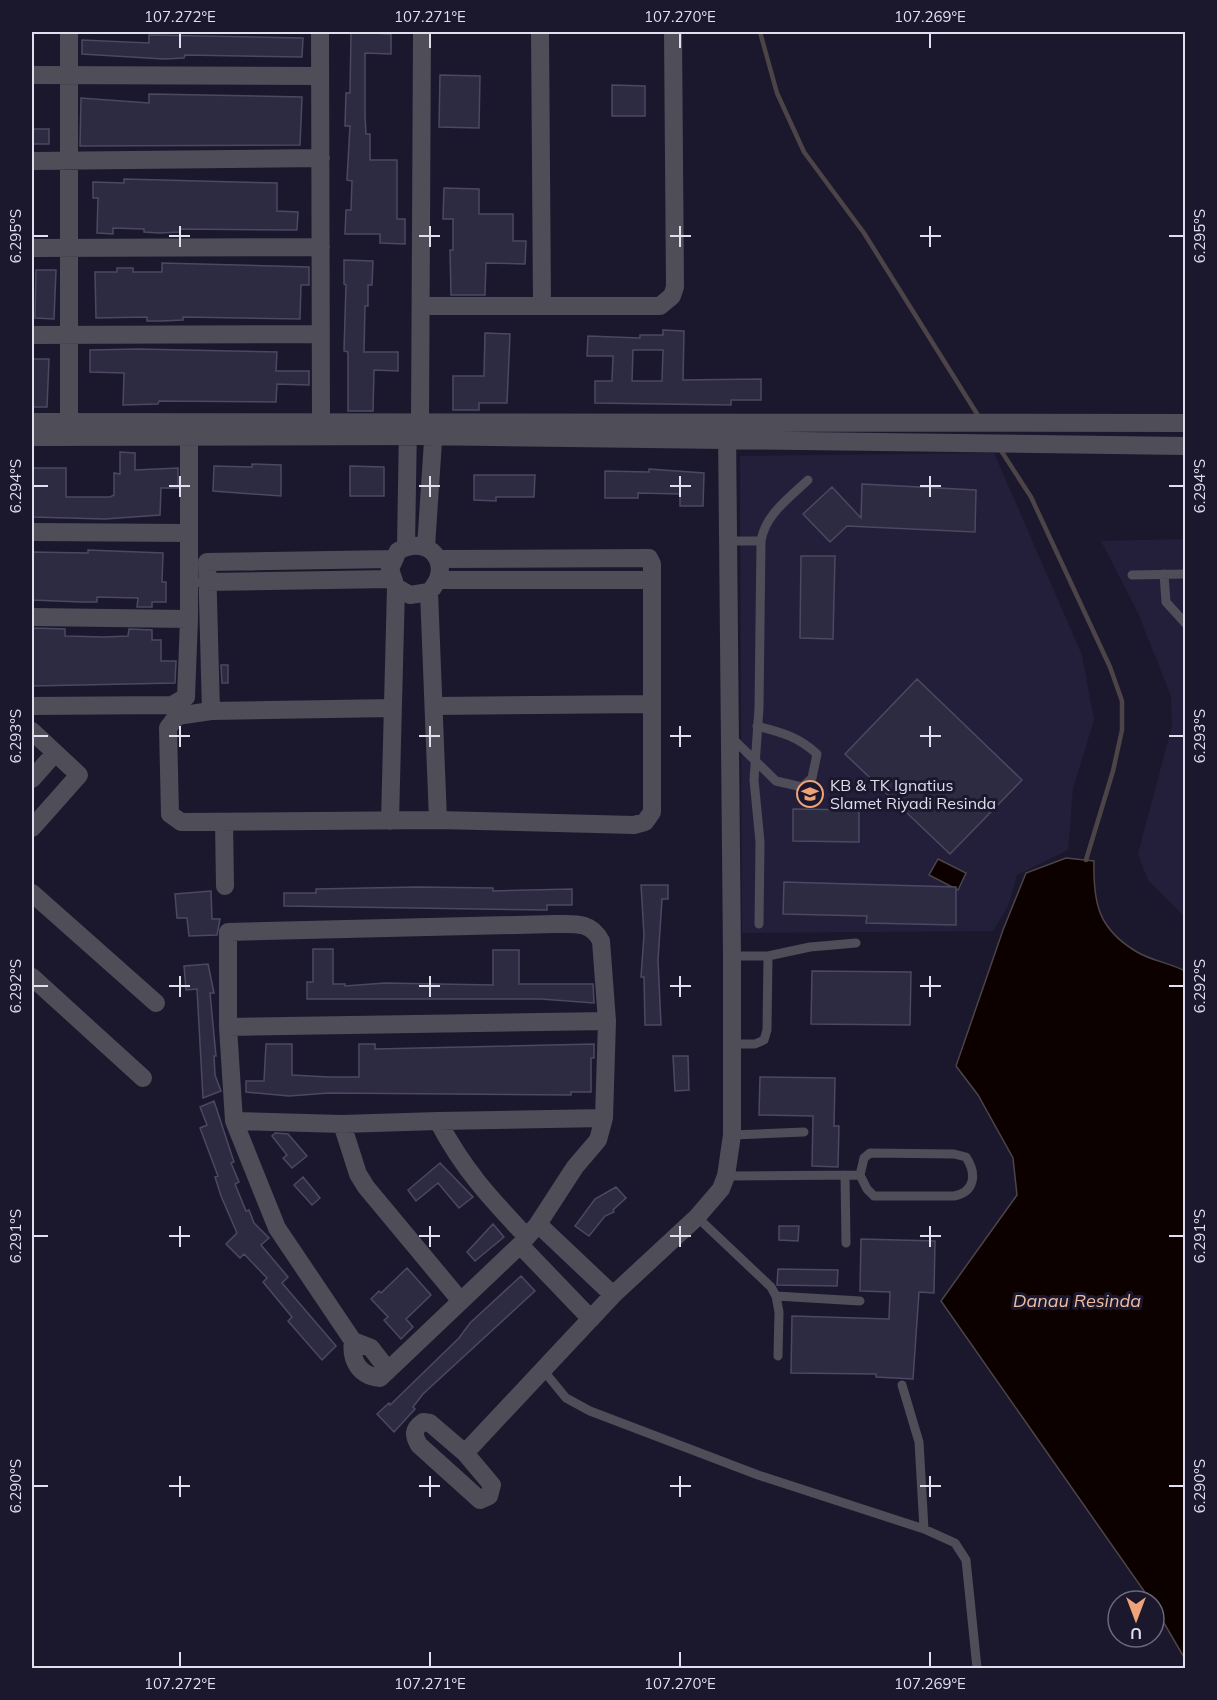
<svg xmlns="http://www.w3.org/2000/svg" width="1217" height="1700" font-family="Mulish,sans-serif">
<rect width="100%" height="100%" fill="#1b182e"/>
<path fill="#231f3b" d="M 994,453 L 1082,655 L 1094,720 L 1073,788 L 1068,850 L 1017,875 L 1008,906 L 993,931 L 742,933 L 740,456 Z
M 1185,539 L 1185,917 L 1148,880 L 1138,854 L 1172,726 L 1171,696 L 1138,613 L 1101,541 Z"/>
<path fill="#0d0100" stroke="#4c4447" stroke-width="1.5" d="M 1066,858 L 1094,861 C 1093,903 1098,929 1137,952 C 1152,961 1170,963 1185,971 L 1185,1659 L 1154,1606 L 1154,1601 L 1151,1601 L 941,1301 L 1017,1195 L 1013,1158 L 978,1095 L 956,1066 L 1003,930 L 1026,873 Z
M 938,859 L 966,873 L 958,890 L 929,875 Z"/>
<g fill="none" stroke-linecap="round" stroke-linejoin="round">
<path stroke="#4c4447" stroke-width="4.5" d="M 760,32 L 777,93 L 804,152 L 864,233 L 979,417
M 1000,449 L 1031,497 L 1110,667 L 1122,701 L 1122,730 L 1113,771 L 1086,860"/>
</g>
<path fill="#2d2b41" stroke="#4b4962" stroke-width="1.5" fill-rule="evenodd" d="M 351,32 L 391,34 L 391,54 L 365,53 L 365,116 L 366,134 L 370,134 L 370,160 L 397,160 L 397,219 L 405,219 L 405,244 L 380,243 L 380,234 L 345,234 L 346,210 L 351,210 L 352,181 L 347,180 L 350,126 L 345,126 L 346,93 L 350,93 Z
M 149,35 L 303,38 L 302,57 L 185,55 L 184,58 L 164,59 L 82,54 L 82,40 L 149,43 Z
M 440,75 L 480,76 L 479,128 L 439,127 Z
M 612,85 L 645,86 L 645,116 L 612,116 Z
M 149,94 L 302,97 L 300,145 L 80,146 L 81,98 L 149,103 Z
M 32,129 L 49,129 L 49,144 L 32,144 Z
M 124,179 L 277,183 L 277,211 L 298,212 L 297,230 L 180,229 L 180,232 L 159,233 L 144,232 L 144,229 L 113,228 L 113,234 L 97,233 L 98,198 L 93,198 L 93,182 L 124,183 Z
M 444,188 L 479,189 L 479,214 L 513,214 L 513,241 L 526,241 L 525,264 L 486,263 L 485,295 L 451,295 L 450,250 L 453,250 L 453,219 L 443,219 Z
M 344,260 L 373,261 L 372,285 L 368,285 L 368,306 L 365,306 L 364,352 L 398,352 L 398,371 L 374,370 L 373,411 L 348,411 L 348,352 L 344,351 L 346,285 L 344,284 Z
M 162,263 L 309,267 L 309,285 L 301,285 L 300,319 L 183,317 L 183,320 L 162,321 L 147,321 L 147,317 L 96,318 L 95,272 L 117,272 L 117,268 L 133,268 L 133,272 L 162,272 Z
M 36,270 L 56,270 L 54,319 L 35,318 Z
M 663,330 L 684,331 L 683,380 L 761,379 L 761,400 L 731,400 L 731,405 L 595,403 L 595,381 L 612,381 L 613,356 L 587,356 L 588,336 L 640,338 L 640,335 L 663,335 ZM 633,350 L 663,350 L 662,381 L 632,381 Z
M 485,333 L 510,334 L 507,403 L 479,403 L 479,410 L 453,410 L 453,376 L 484,376 Z
M 138,349 L 277,352 L 276,371 L 309,371 L 309,385 L 277,384 L 276,402 L 159,401 L 158,404 L 123,405 L 124,373 L 90,372 L 90,350 Z
M 32,359 L 49,359 L 47,407 L 32,407 Z
M 120,452 L 135,453 L 135,470 L 178,468 L 178,488 L 161,488 L 160,515 L 105,519 L 32,517 L 33,468 L 66,468 L 66,497 L 110,497 L 114,495 L 114,473 L 120,474 Z
M 252,464 L 281,465 L 281,496 L 213,491 L 214,466 L 252,467 Z
M 350,466 L 384,467 L 384,496 L 350,496 Z
M 649,469 L 704,473 L 703,506 L 680,506 L 680,494 L 638,493 L 638,498 L 605,498 L 605,471 L 649,472 Z
M 474,475 L 535,475 L 534,497 L 496,497 L 496,501 L 474,500 Z
M 862,484 L 976,490 L 975,532 L 847,526 L 830,542 L 803,514 L 832,487 L 861,518 Z
M 88,550 L 163,553 L 162,582 L 166,582 L 166,602 L 152,602 L 152,607 L 137,607 L 138,598 L 97,597 L 97,602 L 82,602 L 32,600 L 32,552 L 88,553 Z
M 801,556 L 835,556 L 833,639 L 800,638 Z
M 32,628 L 65,629 L 65,636 L 104,637 L 128,636 L 129,629 L 152,630 L 152,640 L 161,640 L 161,661 L 176,661 L 175,683 L 32,686 Z
M 221,665 L 228,665 L 228,683 L 222,683 Z
M 917,679 L 1022,780 L 950,854 L 845,754 Z
M 793,809 L 859,810 L 859,842 L 793,841 Z
M 784,882 L 956,887 L 956,925 L 866,923 L 867,916 L 783,914 Z
M 641,885 L 668,885 L 668,899 L 662,899 L 658,960 L 661,1025 L 645,1025 L 644,977 L 641,977 L 644,935 Z
M 417,887 L 493,888 L 493,891 L 572,889 L 572,905 L 547,905 L 547,910 L 284,906 L 284,893 L 316,893 L 316,889 Z
M 211,891 L 212,919 L 220,919 L 217,935 L 189,936 L 187,918 L 177,918 L 175,894 Z
M 313,949 L 333,949 L 333,984 L 345,984 L 345,986 L 385,983 L 493,985 L 493,950 L 519,950 L 519,984 L 593,984 L 594,1003 L 541,999 L 307,999 L 307,982 L 313,982 Z
M 208,964 L 214,993 L 210,993 L 216,1056 L 214,1056 L 215,1075 L 221,1091 L 203,1098 L 197,989 L 186,990 L 184,966 Z
M 812,971 L 911,972 L 910,1025 L 811,1024 Z
M 266,1044 L 292,1044 L 292,1075 L 329,1077 L 359,1077 L 359,1044 L 375,1044 L 375,1049 L 594,1044 L 594,1058 L 591,1058 L 591,1092 L 571,1092 L 571,1095 L 329,1093 L 289,1096 L 246,1092 L 246,1081 L 264,1081 Z
M 673,1056 L 688,1056 L 689,1090 L 675,1091 Z
M 760,1077 L 835,1078 L 834,1126 L 839,1126 L 838,1167 L 812,1166 L 813,1116 L 759,1115 Z
M 214,1101 L 234,1162 L 231,1163 L 239,1182 L 235,1184 L 246,1211 L 249,1210 L 254,1223 L 269,1238 L 261,1245 L 288,1277 L 282,1283 L 336,1346 L 322,1360 L 288,1321 L 292,1317 L 263,1282 L 267,1278 L 244,1254 L 240,1258 L 226,1244 L 237,1233 L 221,1196 L 215,1177 L 218,1176 L 200,1128 L 207,1125 L 200,1107 Z
M 275,1133 L 288,1134 L 307,1156 L 292,1168 L 283,1158 L 287,1155 L 272,1136 Z
M 440,1163 L 473,1197 L 459,1208 L 438,1183 L 416,1201 L 408,1190 Z
M 303,1177 L 320,1198 L 312,1205 L 294,1185 Z
M 616,1187 L 626,1198 L 613,1210 L 614,1212 L 605,1216 L 589,1236 L 575,1226 L 595,1199 Z
M 493,1224 L 504,1237 L 475,1261 L 467,1252 Z
M 779,1226 L 799,1226 L 798,1241 L 779,1240 Z
M 861,1239 L 935,1241 L 934,1293 L 919,1292 L 913,1379 L 876,1377 L 876,1374 L 791,1373 L 792,1316 L 889,1319 L 890,1292 L 860,1291 Z
M 407,1268 L 431,1295 L 406,1319 L 413,1327 L 401,1339 L 384,1320 L 388,1317 L 371,1299 L 379,1291 L 381,1293 Z
M 778,1269 L 838,1270 L 837,1286 L 777,1285 Z
M 521,1276 L 535,1291 L 423,1394 L 413,1407 L 415,1409 L 394,1432 L 377,1414 L 389,1403 L 390,1405 L 459,1338 L 470,1323 Z"/>
<g fill="none" stroke-linecap="round" stroke-linejoin="round">
<path stroke="#4e4d58" stroke-width="9" d="M 728,541 L 761,541
M 1164,574 L 1166,602 L 1186,624
M 1132,575 L 1186,574
M 732,738 L 776,781 L 802,787 L 812,778 L 817,754 C 799,737 781,732 757,726
M 759,924 L 760,842 L 754,780 L 759,708 L 761,541 C 765,515 789,498 808,480
M 768,956 L 810,947 L 856,943
M 732,1044 L 755,1044 L 764,1040 L 767,1030 L 768,956 L 732,956
M 732,1135 L 804,1132
M 845,1175 L 846,1243
M 726,1176 L 860,1175 L 867,1189 L 874,1196 L 954,1196 C 975,1192 977,1174 966,1157 L 954,1154 L 870,1153 L 864,1158 L 860,1175
M 697,1217 L 771,1287 L 776,1296 L 779,1312 L 778,1356
M 776,1296 L 860,1301
M 543,1370 L 566,1398 L 590,1411 L 758,1475 L 924,1529 L 955,1543 L 966,1560 L 977,1668
M 902,1385 L 919,1442 L 924,1529"/>
<path stroke="#4e4d58" stroke-width="18" d="M 69,32 L 69,422 L 74,431
M 320,32 L 321,422
M 540,32 L 542,305
M 32,75 L 320,76
M 32,161 L 321,158
M 32,248 L 321,247
M 421,306 L 660,306 L 672,296 L 675,287 L 673,32
M 32,335 L 321,334
M 420,421 L 422,32
M 32,422 L 1186,423
M 32,437 L 420,436 L 1186,446
M 32,532 L 189,533
M 406,546 L 408,425
M 426,547 L 434,426
M 438,580 L 651,580
M 206,582 L 391,579
M 429,592 L 410,595 L 396,587 L 390,569 L 398,551 C 430,533 455,566 429,592 L 438,820
M 32,617 L 189,619
M 32,706 L 172,705 L 186,697 L 189,619 L 189,437
M 435,706 L 650,704
M 392,708 L 211,711 L 177,716 L 168,728 L 170,814 L 181,822 L 438,820 L 634,825 L 645,822 L 652,812 L 652,564 L 649,558 L 438,559
M 211,711 L 207,562 L 392,559
M 32,731 L 79,775 L 32,828
M 32,779 L 55,753
M 390,821 L 396,587
M 224,822 L 225,886
M 32,893 L 156,1003
M 32,977 L 143,1078
M 228,1027 L 607,1021
M 234,1121 L 342,1124 L 438,1121 C 463,1169 490,1198 526,1236
M 438,1121 L 604,1118
M 342,1124 L 358,1174 L 366,1187 L 460,1300
M 538,1224 L 613,1295
M 520,1245 L 591,1319
M 353,1341 C 350,1361 360,1376 380,1378 L 520,1245 L 538,1224 L 575,1167 L 598,1140 L 604,1118 L 607,1021 L 601,941 C 591,921 574,924 554,924 L 228,932 L 228,1027 L 234,1121 L 277,1228 L 353,1341 L 371,1348 L 388,1370
M 423,1422 L 430,1423 L 465,1453 L 492,1485 L 489,1496 L 480,1500 L 419,1445 C 413,1435 413,1429 423,1422 Z
M 465,1453 L 613,1295 L 697,1217 L 721,1189 L 726,1176 L 732,1135 L 732,956 L 727,429"/>
</g>
<path fill="none" stroke="#dfdfee" stroke-width="2" d="M 180,33 L 180,48M 430,33 L 430,48M 680,33 L 680,48M 930,33 L 930,48M 180,226 L 180,247M 430,226 L 430,247M 680,226 L 680,247M 930,226 L 930,247M 33,236 L 48,236M 169,236 L 190,236M 419,236 L 440,236M 670,236 L 691,236M 920,236 L 941,236M 1169,236 L 1184,236M 180,476 L 180,497M 430,476 L 430,497M 680,476 L 680,497M 930,476 L 930,497M 33,486 L 48,486M 169,486 L 190,486M 419,486 L 440,486M 670,486 L 691,486M 920,486 L 941,486M 1169,486 L 1184,486M 180,726 L 180,747M 430,726 L 430,747M 680,726 L 680,747M 930,726 L 930,747M 33,736 L 48,736M 169,736 L 190,736M 419,736 L 440,736M 670,736 L 691,736M 920,736 L 941,736M 1169,736 L 1184,736M 180,976 L 180,997M 430,976 L 430,997M 680,976 L 680,997M 930,976 L 930,997M 33,986 L 48,986M 169,986 L 190,986M 419,986 L 440,986M 670,986 L 691,986M 920,986 L 941,986M 1169,986 L 1184,986M 180,1226 L 180,1247M 430,1226 L 430,1247M 680,1226 L 680,1247M 930,1226 L 930,1247M 33,1236 L 48,1236M 169,1236 L 190,1236M 419,1236 L 440,1236M 670,1236 L 691,1236M 920,1236 L 941,1236M 1169,1236 L 1184,1236M 180,1476 L 180,1497M 430,1476 L 430,1497M 680,1476 L 680,1497M 930,1476 L 930,1497M 33,1486 L 48,1486M 169,1486 L 190,1486M 419,1486 L 440,1486M 670,1486 L 691,1486M 920,1486 L 941,1486M 1169,1486 L 1184,1486M 180,1652 L 180,1667M 430,1652 L 430,1667M 680,1652 L 680,1667M 930,1652 L 930,1667"/>
<defs>
<symbol id="school-ring" viewBox="-11 -11 22 22"><circle r="9.5" fill="#1b182e" stroke="#efa378" stroke-width="1.5"/><path d="M0-5L7-2L0 1L-7-2ZM-4 1L0 2.5L4 1V4Q0 6-4 4Z" fill="#efa378"/></symbol>
</defs>
<g fill-rule="evenodd">
<use href="#school-ring" x="795" y="779" width="30" height="30"/>
</g>
<g text-anchor="middle" dominant-baseline="central" stroke-width="6" stroke-linejoin="round" paint-order="stroke">
<g font-size="16" fill="#dfdfee" stroke="#1b182e" text-anchor="start">
<text x="830" y="785">KB &amp; TK Ignatius<tspan x="830" dy="18">Slamet Riyadi Resinda</tspan></text>
</g>
<g font-size="18" font-style="italic" fill="#efbca0" stroke="#1b182e">
<text x="1077" y="1300">Danau Resinda</text>
</g>
</g>
<rect width="1217" height="1700" fill="none" stroke="#1b182e" stroke-width="66"/>
<g transform="translate(1136 1619) rotate(180)"><circle r="28" fill="#1b182e" stroke="#69687b" stroke-width="1.5"/>
<path d="M0-4.5L10 22L0 15L-10 22Z" fill="#efa378"/>
<text y="-9" font-size="16" font-weight="bold" text-anchor="middle" fill="#dfdfee">U</text>
</g>
<rect x="33" y="33" width="1151" height="1634" fill="none" stroke="#dfdfee" stroke-width="2"/>
<g font-size="15" text-anchor="middle" fill="#dfdfee">
<text x="180" y="22">107.272°E</text>
<text x="430" y="22">107.271°E</text>
<text x="680" y="22">107.270°E</text>
<text x="930" y="22">107.269°E</text>
<text transform="translate(1200 236) rotate(-90)" y="5">6.295°S</text>
<text transform="translate(16 236) rotate(-90)" y="5">6.295°S</text>
<text transform="translate(1200 486) rotate(-90)" y="5">6.294°S</text>
<text transform="translate(16 486) rotate(-90)" y="5">6.294°S</text>
<text transform="translate(1200 736) rotate(-90)" y="5">6.293°S</text>
<text transform="translate(16 736) rotate(-90)" y="5">6.293°S</text>
<text transform="translate(1200 986) rotate(-90)" y="5">6.292°S</text>
<text transform="translate(16 986) rotate(-90)" y="5">6.292°S</text>
<text transform="translate(1200 1236) rotate(-90)" y="5">6.291°S</text>
<text transform="translate(16 1236) rotate(-90)" y="5">6.291°S</text>
<text transform="translate(1200 1486) rotate(-90)" y="5">6.290°S</text>
<text transform="translate(16 1486) rotate(-90)" y="5">6.290°S</text>
<text x="180" y="1689">107.272°E</text>
<text x="430" y="1689">107.271°E</text>
<text x="680" y="1689">107.270°E</text>
<text x="930" y="1689">107.269°E</text>
</g>
</svg>
